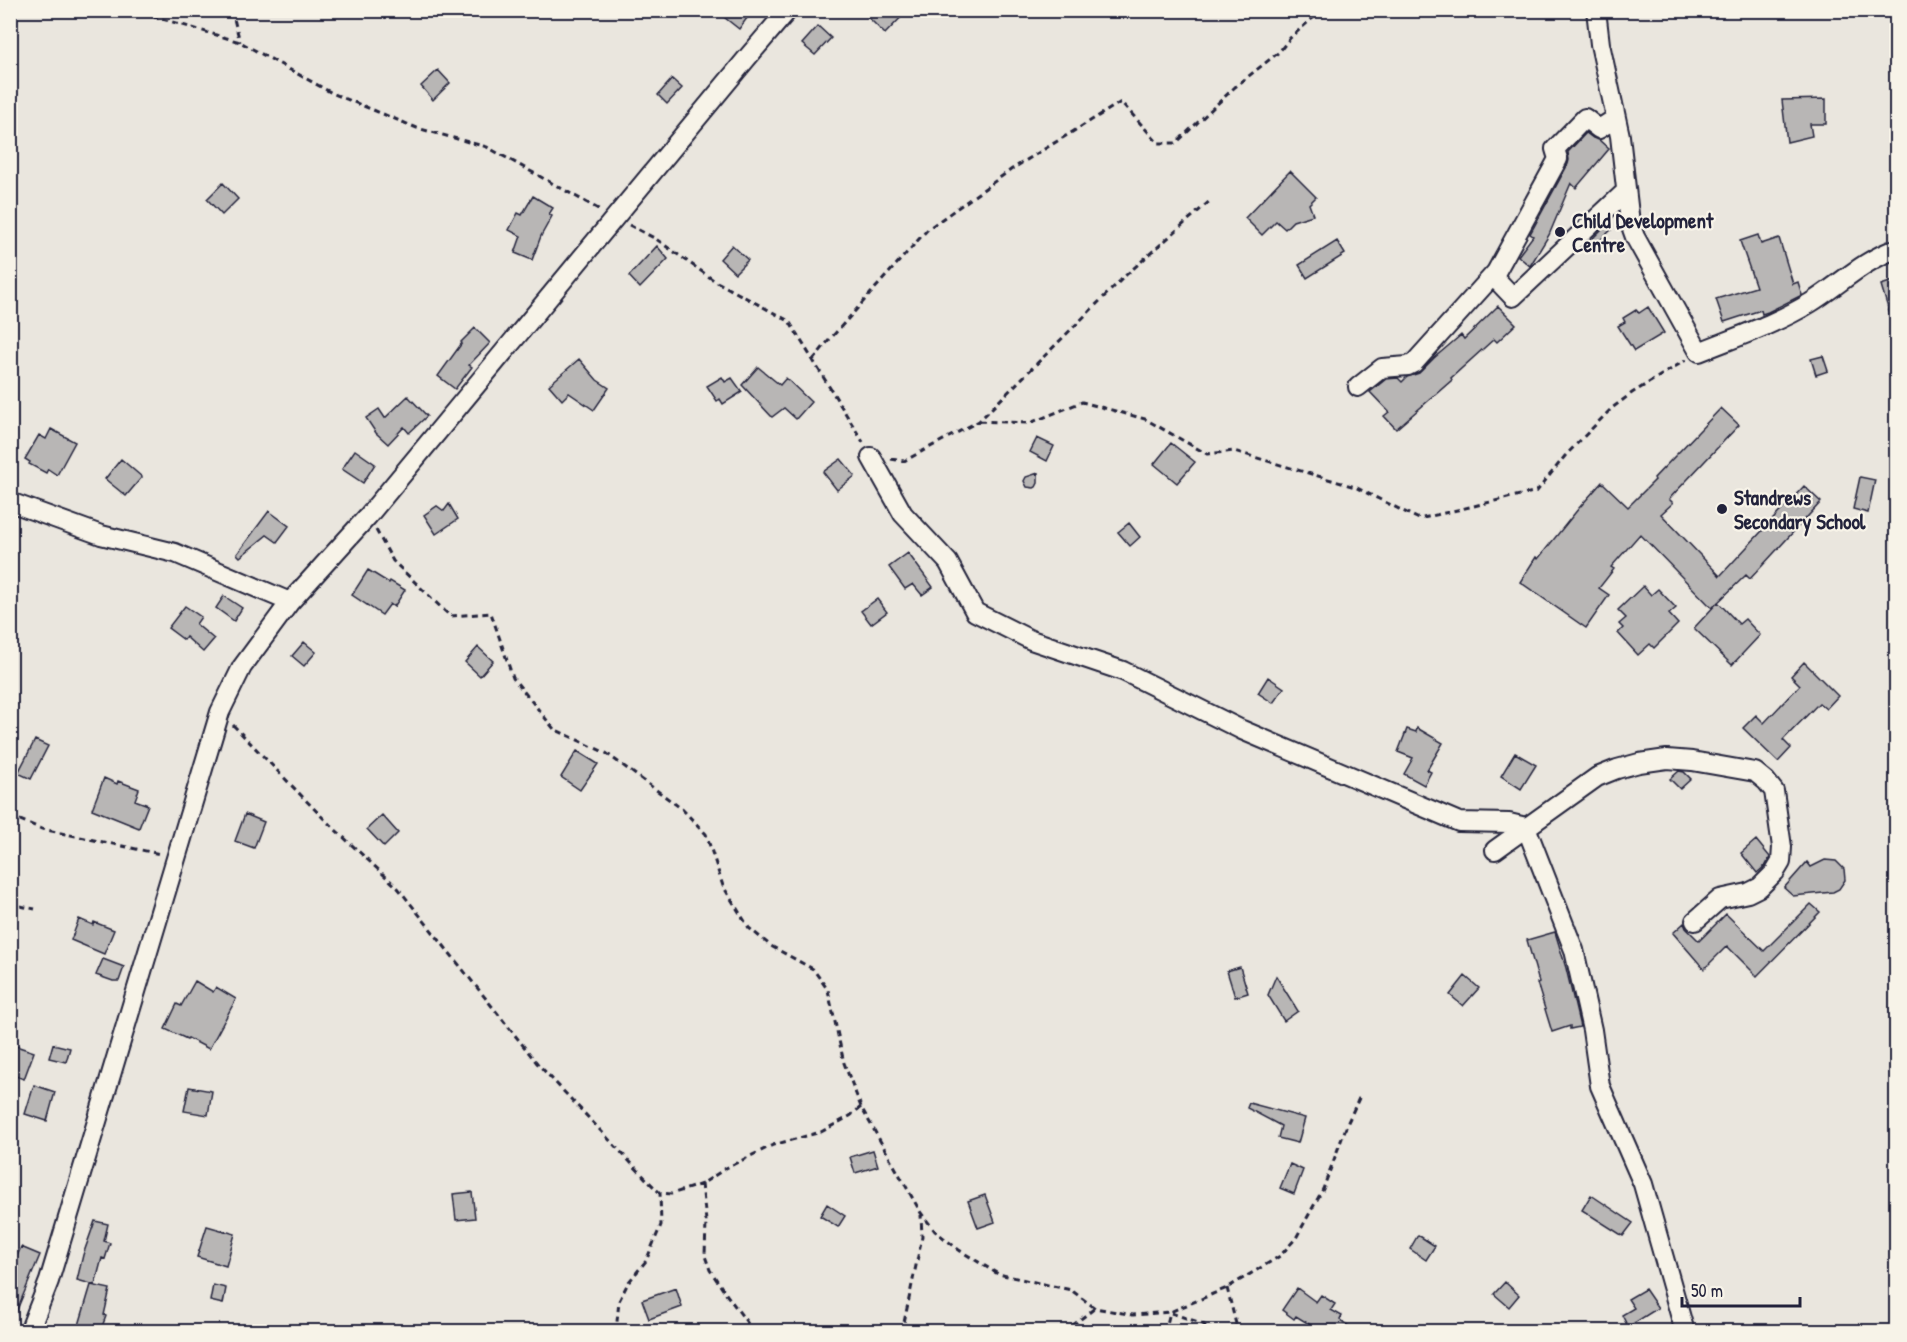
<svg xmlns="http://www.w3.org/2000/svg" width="1907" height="1342" font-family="'Patrick Hand',sans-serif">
<rect width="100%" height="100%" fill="#eae6de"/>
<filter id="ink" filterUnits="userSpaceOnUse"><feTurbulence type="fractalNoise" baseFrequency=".0167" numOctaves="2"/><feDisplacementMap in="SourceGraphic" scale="12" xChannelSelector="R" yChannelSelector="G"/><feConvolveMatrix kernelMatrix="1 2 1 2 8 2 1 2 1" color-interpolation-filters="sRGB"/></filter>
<g filter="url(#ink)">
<path fill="#b8b6b5" stroke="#22223b" stroke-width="1.5" d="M 715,10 L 753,10 L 739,29 Z
M 861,10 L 908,10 L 885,34 Z
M 818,26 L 831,38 L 815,55 L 802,44 Z
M 438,70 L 450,83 L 433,100 L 421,86 Z
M 672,79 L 682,88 L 667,104 L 658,95 Z
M 1826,99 L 1826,124 L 1810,124 L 1812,136 L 1787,142 L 1782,100 Z
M 1586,133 L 1593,138 L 1599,140 L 1609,149 L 1576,188 L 1571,183 L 1549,235 L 1530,266 L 1518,256 L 1533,236 L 1530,234 L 1568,164 L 1569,160 L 1568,152 Z
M 1290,171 L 1316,197 L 1309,204 L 1313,215 L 1293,221 L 1285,229 L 1276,221 L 1262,235 L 1245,218 Z
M 223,183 L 238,199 L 222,215 L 207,199 Z
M 533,196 L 553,208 L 549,214 L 552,216 L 541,236 L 532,260 L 515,253 L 521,236 L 509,230 L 518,213 L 522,215 Z
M 1606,225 L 1611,230 L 1597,243 L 1593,238 Z
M 1758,235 L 1761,244 L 1779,238 L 1793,284 L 1798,282 L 1802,295 L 1768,312 L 1762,314 L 1761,310 L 1724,322 L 1716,299 L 1756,287 L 1740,241 Z
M 1337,241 L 1345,254 L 1307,278 L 1299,265 Z
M 732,245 L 748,260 L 735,273 L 720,259 Z
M 657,246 L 668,259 L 640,288 L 629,276 Z
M 1896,280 L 1896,324 L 1893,325 L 1881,285 Z
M 1498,306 L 1516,324 L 1497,342 L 1494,339 L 1451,378 L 1452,380 L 1396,429 L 1384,416 L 1389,412 L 1370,392 L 1386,379 L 1398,378 L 1402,382 L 1407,377 L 1419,373 L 1434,358 L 1461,335 L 1464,339 Z
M 1648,307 L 1664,333 L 1634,351 L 1618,326 L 1625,322 L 1623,318 L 1636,310 L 1639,313 Z
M 475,328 L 490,343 L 469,365 L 472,367 L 455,389 L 438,376 L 462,343 L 461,342 Z
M 1823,356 L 1828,371 L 1816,375 L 1811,359 Z
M 579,359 L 597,380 L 609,388 L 594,410 L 569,393 L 562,400 L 549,385 Z
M 758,367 L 780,385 L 786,378 L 811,402 L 796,419 L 784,408 L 772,417 L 742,385 Z
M 722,377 L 725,382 L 732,378 L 742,392 L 723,404 L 720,399 L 717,401 L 707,386 Z
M 408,396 L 427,416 L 409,433 L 404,427 L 388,444 L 376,433 L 366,418 L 379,409 L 385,418 Z
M 1721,408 L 1739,425 L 1669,499 L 1673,503 L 1661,514 L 1720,576 L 1804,486 L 1821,502 L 1750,579 L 1746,575 L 1712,608 L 1640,534 L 1611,567 L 1614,569 L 1599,588 L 1609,595 L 1586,628 L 1520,582 L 1536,557 L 1538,559 L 1579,508 L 1602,482 L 1628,507 L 1655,480 L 1654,478 Z
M 51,429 L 75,442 L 57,475 L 48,469 L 46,473 L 29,464 L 30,462 L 25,459 L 39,435 L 46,439 Z
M 1037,438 L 1054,446 L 1047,461 L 1030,452 Z
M 1171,443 L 1195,462 L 1177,483 L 1154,464 Z
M 355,450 L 375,464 L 363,483 L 342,469 Z
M 121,459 L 142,477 L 126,496 L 105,479 Z
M 841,459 L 855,476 L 837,490 L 823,472 Z
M 1038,473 L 1038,483 L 1036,487 L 1034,488 L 1027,487 L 1024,481 L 1026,477 Z
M 1860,477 L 1875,480 L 1868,513 L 1853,509 Z
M 449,504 L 458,519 L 436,534 L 424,515 L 437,506 L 444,511 Z
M 269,511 L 289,526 L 277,542 L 267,535 L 240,557 L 237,554 Z
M 1129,523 L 1140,537 L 1130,546 L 1118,532 Z
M 908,553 L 933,587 L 922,595 L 913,584 L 905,589 L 889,567 Z
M 368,570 L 389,583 L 390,581 L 405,590 L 394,607 L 390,604 L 382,615 L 352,595 Z
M 1643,586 L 1651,595 L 1658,589 L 1676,608 L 1669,614 L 1678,624 L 1654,648 L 1650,644 L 1638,655 L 1618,633 L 1623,628 L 1619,624 L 1626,618 L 1618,610 Z
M 224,596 L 242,608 L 234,621 L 216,608 Z
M 877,599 L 887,612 L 871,624 L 861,611 Z
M 1718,602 L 1739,624 L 1745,619 L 1760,635 L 1732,665 L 1694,628 Z
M 185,606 L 201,617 L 196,624 L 214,639 L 203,652 L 186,637 L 184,640 L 168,628 Z
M 304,642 L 316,652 L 304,666 L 292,656 Z
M 478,647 L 493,661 L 480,676 L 465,662 Z
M 1804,662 L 1838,696 L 1826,709 L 1819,703 L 1783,740 L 1791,748 L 1778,762 L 1743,728 L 1756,715 L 1764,723 L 1800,685 L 1791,676 Z
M 1268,677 L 1284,688 L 1273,703 L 1258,693 Z
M 1417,728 L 1443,743 L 1427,770 L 1431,772 L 1424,785 L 1404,774 L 1413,758 L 1398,752 L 1407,729 L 1416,732 Z
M 35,740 L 48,746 L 31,779 L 18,773 Z
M 577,751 L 598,764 L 580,790 L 561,777 Z
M 1515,753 L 1536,765 L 1521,789 L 1501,776 Z
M 1679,771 L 1684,772 L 1691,779 L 1680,789 L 1670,779 Z
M 104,778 L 117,784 L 118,781 L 139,789 L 135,800 L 148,805 L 139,828 L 92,809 Z
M 245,814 L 264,822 L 254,848 L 235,841 Z
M 382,815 L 398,833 L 384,847 L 367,829 Z
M 1756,840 L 1770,857 L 1766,865 L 1757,873 L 1741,853 Z
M 1825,860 L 1836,861 L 1844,869 L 1845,880 L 1839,889 L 1833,892 L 1793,896 L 1784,888 L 1807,862 L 1811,867 Z
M 1811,904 L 1820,912 L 1757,976 L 1727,946 L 1704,969 L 1673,933 L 1684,923 L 1686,928 L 1699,941 L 1726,914 L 1764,951 Z
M 79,919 L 93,925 L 94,922 L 114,930 L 104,954 L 71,940 Z
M 1555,932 L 1566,968 L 1580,1027 L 1570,1029 L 1570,1026 L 1552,1032 L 1537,983 L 1539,982 L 1527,940 Z
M 103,959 L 124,967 L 119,981 L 113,981 L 96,975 Z
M 1240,967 L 1248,993 L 1235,997 L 1227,971 Z
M 1276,976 L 1298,1011 L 1284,1021 L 1268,995 Z
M 1465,976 L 1479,988 L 1463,1006 L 1450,995 Z
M 195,981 L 213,992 L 216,987 L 236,999 L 209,1049 L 188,1038 L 187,1039 L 165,1029 L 177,1004 L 181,1006 Z
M 10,1044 L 34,1052 L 24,1079 L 10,1074 Z
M 53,1044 L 70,1048 L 66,1062 L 49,1058 Z
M 34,1085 L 55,1092 L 47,1121 L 25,1114 Z
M 189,1087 L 212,1091 L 208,1115 L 184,1111 Z
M 1249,1103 L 1305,1118 L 1298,1143 L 1278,1138 L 1281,1126 L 1247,1108 Z
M 873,1150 L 878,1166 L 855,1173 L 850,1157 Z
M 1290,1164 L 1303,1170 L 1294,1194 L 1280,1188 Z
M 472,1192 L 475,1218 L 456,1220 L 453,1194 Z
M 985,1195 L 995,1222 L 978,1228 L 968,1201 Z
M 1591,1195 L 1633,1223 L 1623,1236 L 1582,1210 Z
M 827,1204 L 845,1216 L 838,1227 L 820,1216 Z
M 95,1221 L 108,1224 L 104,1241 L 110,1243 L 105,1259 L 102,1258 L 95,1285 L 77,1280 L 83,1255 Z
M 207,1226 L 235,1234 L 226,1266 L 197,1257 Z
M 1418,1235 L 1435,1246 L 1426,1260 L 1410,1249 Z
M 21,1247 L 40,1255 L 11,1324 L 10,1272 Z
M 1505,1282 L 1519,1295 L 1509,1307 L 1494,1294 Z
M 91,1285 L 110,1289 L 104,1315 L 106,1316 L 100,1332 L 77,1332 Z
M 213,1285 L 226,1288 L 223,1304 L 210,1301 Z
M 676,1288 L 682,1307 L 649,1319 L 642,1300 Z
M 1297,1288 L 1316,1302 L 1321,1295 L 1335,1304 L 1331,1310 L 1342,1316 L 1340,1320 L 1358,1332 L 1322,1332 L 1296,1316 L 1294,1319 L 1282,1310 Z
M 1645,1289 L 1658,1308 L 1628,1327 L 1622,1315 L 1634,1308 L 1628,1299 Z"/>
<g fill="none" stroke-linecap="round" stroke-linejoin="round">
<defs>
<path id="minor" d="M 1596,10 L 1600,44 L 1620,136 L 1630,223 L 1635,237 L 1699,352 C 1736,337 1776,324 1810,303 C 1839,285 1864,260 1896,249
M 1493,276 L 1513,297 L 1626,191
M 1358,387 L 1382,368 L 1408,366 L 1414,363 L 1496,272 L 1558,159 L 1555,149 L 1585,118 L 1599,129 L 1616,118
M 871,457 L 903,514 L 948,562 L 975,612 L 1031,640 L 1123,671 L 1242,730 L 1459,822 L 1509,823 L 1526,827 L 1574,950 L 1592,1030 L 1600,1086 L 1643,1184 L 1685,1332
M 10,502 L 101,535 L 175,553 L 290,602
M 1495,850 L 1597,777 L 1617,769 L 1639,763 L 1667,759 L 1692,761 L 1755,772 L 1766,781 L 1774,791 L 1782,847 L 1781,862 L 1775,872 L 1760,887 L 1748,893 L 1720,899 L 1695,921
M 29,1332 L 49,1281 L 220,712 L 242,667 L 290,602 L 368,516 L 747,58 L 788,10"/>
</defs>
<use href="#minor" stroke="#22223b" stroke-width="22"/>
<path stroke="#22223b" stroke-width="3" stroke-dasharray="6 4.5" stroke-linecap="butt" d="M 132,10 L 240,42 L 332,93 L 417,128 L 487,147 L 602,211
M 235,10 L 233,15 L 240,42
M 629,225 L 656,239 L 715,281 L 789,321 L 863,442
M 813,360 L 830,339 L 928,229 L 1012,169 L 1121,102 L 1158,143 L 1176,143 L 1235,87 L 1279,52 L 1290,38 L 1322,10
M 979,421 L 1030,423 L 1082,402 L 1145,419 L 1207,454 L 1234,451 L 1355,487 L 1419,519 L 1537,491 L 1565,456 L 1612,408 L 1632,393 L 1686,360
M 891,459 L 904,461 L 979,421 L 1126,275 L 1211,200
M 376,530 L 393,561 L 450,616 L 491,613 L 513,678 L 554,729 L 606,753 L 682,809 L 706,834 L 723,886 L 749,928 L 771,946 L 813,969 L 828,990 L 844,1063 L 861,1107 L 921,1213 L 935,1231 L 959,1250 L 998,1274 L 1071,1290 L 1095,1308 L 1133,1315 L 1170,1312 L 1227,1288 L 1280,1256 L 1296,1238 L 1323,1189 L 1348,1122 L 1360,1096
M 233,725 L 325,820 L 398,888 L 537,1063 L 649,1182 L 660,1193 L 671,1194 L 702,1184 L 726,1168 L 773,1145 L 821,1132 L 850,1116 L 861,1107
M 10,816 L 42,829 L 160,854
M 10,904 L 35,909
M 702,1184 L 706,1221 L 705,1256 L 710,1270 L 726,1294 L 754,1332
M 1227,1288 L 1238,1332
M 1171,1313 L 1201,1323 L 1216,1332
M 616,1332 L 619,1301 L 628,1283 L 646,1261 L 661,1225 L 660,1193
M 902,1332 L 922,1237 L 921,1215
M 1064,1332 L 1095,1308
M 1165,1332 L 1170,1312"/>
<use href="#minor" stroke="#f7f3e8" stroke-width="18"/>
</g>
</g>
<g fill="#22223b" stroke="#f7f3e8" stroke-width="2">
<circle cx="1560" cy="232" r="6"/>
<circle cx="1722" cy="509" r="6"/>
</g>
<g text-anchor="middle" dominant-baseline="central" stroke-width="4.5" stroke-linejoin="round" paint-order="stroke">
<g font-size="21" font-weight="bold" fill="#22223b" stroke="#f7f3e8" text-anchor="start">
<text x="1572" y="220">Child Development<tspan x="1572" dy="24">Centre</tspan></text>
<text x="1734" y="497">Standrews<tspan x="1734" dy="24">Secondary School</tspan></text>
</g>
</g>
<rect width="1907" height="1342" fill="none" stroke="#f7f3e8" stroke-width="36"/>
<rect x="18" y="18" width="1871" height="1306" fill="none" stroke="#22223b" stroke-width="2" filter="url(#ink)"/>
<path d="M1682 1297v9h118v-9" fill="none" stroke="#22223b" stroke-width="3"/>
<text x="1691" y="1297" font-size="18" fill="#22223b" stroke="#f7f3e8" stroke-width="4.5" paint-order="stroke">50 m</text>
</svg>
